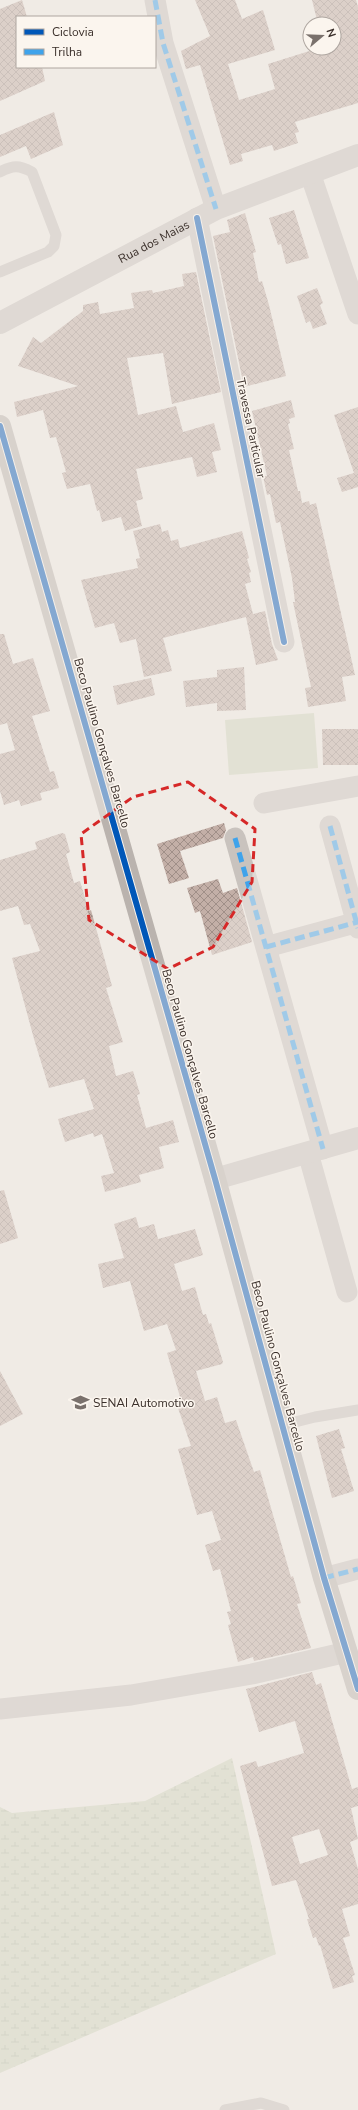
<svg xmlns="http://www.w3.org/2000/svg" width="358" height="2110" font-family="'Nunito Sans',sans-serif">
<defs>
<pattern id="wetland-marsh" width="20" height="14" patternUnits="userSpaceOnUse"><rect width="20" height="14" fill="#d1d6bf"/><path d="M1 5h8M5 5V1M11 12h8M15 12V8" fill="none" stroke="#b4b8a4"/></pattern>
<pattern id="building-cross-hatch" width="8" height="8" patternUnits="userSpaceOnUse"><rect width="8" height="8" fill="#c3afa7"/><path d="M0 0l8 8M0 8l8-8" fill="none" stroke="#a08f88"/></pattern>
</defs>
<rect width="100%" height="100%" fill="#f0ebe5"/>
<path fill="url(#wetland-marsh)" d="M 232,1758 L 276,1954 L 0,2073 L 0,1807 L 12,1813 L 145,1801 Z"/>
<path fill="#d1d6bf" d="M 314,713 L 318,768 L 229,775 L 225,720 Z"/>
<path fill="url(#building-cross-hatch)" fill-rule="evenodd" d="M 22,0 L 27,17 L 17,17 L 17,67 L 42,67 L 45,81 L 0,101 L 0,9 Z
M 195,0 L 235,0 L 242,19 L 263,10 L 275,50 L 228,64 L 239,100 L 275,89 L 268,64 L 319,48 L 334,48 L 334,24 L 318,24 L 312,0 L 356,0 L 358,7 L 358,103 L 295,122 L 299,132 L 295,133 L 298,143 L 274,151 L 272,145 L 241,154 L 243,161 L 230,165 L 200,65 L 186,69 L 181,51 L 210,36 Z
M 54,112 L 63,145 L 31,159 L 26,146 L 0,157 L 0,135 Z
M 294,210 L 309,258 L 286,264 L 281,244 L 278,245 L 269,218 Z
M 245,213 L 256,252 L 253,253 L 259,282 L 262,281 L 269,305 L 286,376 L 244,387 L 213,236 L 230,232 L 227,220 Z
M 196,272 L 221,392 L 172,404 L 163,353 L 127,358 L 138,415 L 176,406 L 183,432 L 214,423 L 221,450 L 212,452 L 217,472 L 197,477 L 192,457 L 136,469 L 143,499 L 136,501 L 142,526 L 125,531 L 121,517 L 102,522 L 99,510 L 97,511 L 90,484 L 67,489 L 62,473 L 66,472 L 56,437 L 50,438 L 43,410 L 17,417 L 14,402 L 78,386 L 18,366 L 33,337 L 41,343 L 83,311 L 83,305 L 98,302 L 100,314 L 134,308 L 131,293 L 152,290 L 153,293 L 184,286 L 182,274 Z
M 317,288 L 323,303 L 320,305 L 327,324 L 313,329 L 310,321 L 306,323 L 297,296 Z
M 291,400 L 295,417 L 289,419 L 290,423 L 288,424 L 294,449 L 289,450 L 298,491 L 300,491 L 302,503 L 309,501 L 310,505 L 316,503 L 355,675 L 342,677 L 346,701 L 308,707 L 305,688 L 311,687 L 293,602 L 295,602 L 292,578 L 280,522 L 276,523 L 270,494 L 267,495 L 263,476 L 267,476 L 252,411 Z
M 358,407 L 358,487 L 342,492 L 337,478 L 354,473 L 334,415 Z
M 160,524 L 162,532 L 168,530 L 171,541 L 178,539 L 180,548 L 242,531 L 249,558 L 247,559 L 251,572 L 249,573 L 251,582 L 245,584 L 253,614 L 265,611 L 272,644 L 278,660 L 256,665 L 246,617 L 163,638 L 172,671 L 144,677 L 136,639 L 120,643 L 114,623 L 95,628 L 81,580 L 138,568 L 136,559 L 140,558 L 133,531 Z
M 0,634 L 4,634 L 13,664 L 33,658 L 50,711 L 32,716 L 50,772 L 54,771 L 59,788 L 40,793 L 42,800 L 21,806 L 19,800 L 4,805 L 0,791 L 0,754 L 15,750 L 7,723 L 0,725 Z
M 244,667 L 246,710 L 217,711 L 217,703 L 186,707 L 183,681 L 217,677 L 217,670 Z
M 151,678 L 155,695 L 117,705 L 113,686 Z
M 322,729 L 358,729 L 358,765 L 323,765 Z
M 224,823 L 226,830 L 223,838 L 180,851 L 189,878 L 169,884 L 157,844 Z
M 62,833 L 65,834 L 70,852 L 66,854 L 74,883 L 80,881 L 89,911 L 91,910 L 112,986 L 106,988 L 123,1042 L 109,1046 L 116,1076 L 133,1071 L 140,1094 L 137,1095 L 146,1128 L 173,1120 L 179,1142 L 159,1147 L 164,1168 L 139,1175 L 141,1182 L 105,1192 L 101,1176 L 114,1173 L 102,1134 L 94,1137 L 93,1133 L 65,1142 L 58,1119 L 94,1109 L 84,1079 L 49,1088 L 34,1039 L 12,958 L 40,951 L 30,924 L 24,925 L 18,906 L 0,911 L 0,860 L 37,849 L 35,842 Z
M 218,879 L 223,893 L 237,888 L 252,942 L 212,955 L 200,911 L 195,913 L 187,888 Z
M 4,1190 L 18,1238 L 0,1244 L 0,1191 Z
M 136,1217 L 139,1228 L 154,1224 L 158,1239 L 195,1229 L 203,1255 L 174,1264 L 182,1291 L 195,1287 L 203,1315 L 206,1314 L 209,1324 L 211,1323 L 223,1362 L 222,1364 L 196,1371 L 205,1401 L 217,1397 L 225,1423 L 236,1420 L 254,1472 L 260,1470 L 291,1577 L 293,1576 L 301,1603 L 297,1604 L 311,1648 L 254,1661 L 253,1657 L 238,1662 L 228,1625 L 231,1624 L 227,1612 L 231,1611 L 220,1569 L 213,1571 L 205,1545 L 221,1540 L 212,1511 L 197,1515 L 178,1449 L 191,1446 L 178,1408 L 183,1407 L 167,1353 L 176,1350 L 167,1324 L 144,1331 L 130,1281 L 103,1288 L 98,1264 L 124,1258 L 114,1224 Z
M 0,1371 L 23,1414 L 0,1426 Z
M 339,1429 L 345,1448 L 341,1449 L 354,1491 L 332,1498 L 316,1436 Z
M 312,1672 L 316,1685 L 321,1683 L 352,1789 L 358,1787 L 358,1806 L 351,1808 L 358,1839 L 350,1842 L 358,1869 L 358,1904 L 342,1909 L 350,1936 L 343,1938 L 355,1975 L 352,1976 L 354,1982 L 333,1989 L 320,1945 L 319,1946 L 316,1937 L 313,1938 L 307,1919 L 309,1919 L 296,1880 L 272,1886 L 240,1766 L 256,1761 L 258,1767 L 304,1753 L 295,1721 L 259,1732 L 246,1689 ZM 319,1829 L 328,1855 L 300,1864 L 292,1837 Z"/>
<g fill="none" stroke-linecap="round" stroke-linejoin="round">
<path stroke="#c9c3be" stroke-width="11" d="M 0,172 C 13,165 19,165 32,172 L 56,235 L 54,246 L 48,252 L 0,272
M 283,1425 L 315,1417 L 358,1410
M 225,2110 L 261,2103 L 284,2110"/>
<path stroke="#c9c3be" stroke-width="21" d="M 155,0 L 163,43 L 216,209
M 310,173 L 358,314
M 197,218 L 284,642
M 264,803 L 358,786
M 330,826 L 358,928
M 235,838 L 323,1149
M 266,947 L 358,922
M 308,1153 L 347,1292
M 324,1578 L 358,1569
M 0,1709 L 131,1695 L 252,1674 L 347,1652"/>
<g stroke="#c9c3be" stroke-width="22">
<path id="s1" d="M 0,323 L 216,209 L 358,155"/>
<path d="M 215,1179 L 358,1138"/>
</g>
<path stroke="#bab3ae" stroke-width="22" d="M 0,426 L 215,1179 L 324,1578 L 358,1689"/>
<path stroke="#3fa3eb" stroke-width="5" stroke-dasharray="10 5" stroke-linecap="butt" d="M 155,0 L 163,43 L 216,209
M 330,826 L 358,928
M 235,838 L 323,1149
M 266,947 L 358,922
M 324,1578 L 358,1569"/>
<defs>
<path id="cycleway" d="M 197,218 L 284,642
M 0,426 L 215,1179 L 324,1578 L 358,1689"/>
</defs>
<use href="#cycleway" stroke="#fbf5ee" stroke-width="8"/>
<use href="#cycleway" stroke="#0057b8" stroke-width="6"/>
</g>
<path d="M0 0H358V2110H0ZM 188,782 L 255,829 L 252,882 L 213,947 L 168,969 L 89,920 L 81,834 L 133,797 Z" fill="#f0ebe5" fill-opacity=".55" fill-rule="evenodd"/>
<path fill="none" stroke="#d62828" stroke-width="3" stroke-dasharray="8 5" stroke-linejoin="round" d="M 188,782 L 255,829 L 252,882 L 213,947 L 168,969 L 89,920 L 81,834 L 133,797 Z"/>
<defs>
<symbol id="university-bare" viewBox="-9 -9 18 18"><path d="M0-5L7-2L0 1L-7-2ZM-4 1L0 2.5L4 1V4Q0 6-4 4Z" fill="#7a716c" stroke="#fbf5ee" stroke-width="2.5" paint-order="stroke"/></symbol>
</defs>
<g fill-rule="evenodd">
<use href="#university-bare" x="68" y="1390" width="25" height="25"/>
</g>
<g text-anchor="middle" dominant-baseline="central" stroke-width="3" stroke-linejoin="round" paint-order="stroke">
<g font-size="12" fill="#3b302b" stroke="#fbf5ee">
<text stroke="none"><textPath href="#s1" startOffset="174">Rua dos Maias</textPath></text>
<text transform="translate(251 428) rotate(78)">Travessa Particular</text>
<text transform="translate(102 743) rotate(74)">Beco Paulino Gonçalves Barcello</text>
<text transform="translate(190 1054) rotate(74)">Beco Paulino Gonçalves Barcello</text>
<text transform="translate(278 1366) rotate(75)">Beco Paulino Gonçalves Barcello</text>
</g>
<g font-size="12" fill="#3b302b" stroke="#fbf5ee" text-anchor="start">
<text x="93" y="1403">SENAI Automotivo</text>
</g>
</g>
<rect x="16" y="16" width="140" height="52" fill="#fbf5ee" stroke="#aea6a0"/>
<rect x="24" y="29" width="20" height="6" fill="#0057b8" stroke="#aea6a0"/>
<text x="52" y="36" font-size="12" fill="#3b302b">Ciclovia</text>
<rect x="24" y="49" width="20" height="6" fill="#3fa3eb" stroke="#aea6a0"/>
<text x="52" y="56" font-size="12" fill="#3b302b">Trilha</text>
<g transform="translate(322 36) rotate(71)"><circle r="19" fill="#fbf5ee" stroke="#aea6a0"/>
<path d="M0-3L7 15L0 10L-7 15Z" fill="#7a716c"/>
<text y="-6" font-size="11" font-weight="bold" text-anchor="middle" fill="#3b302b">N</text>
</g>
</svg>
